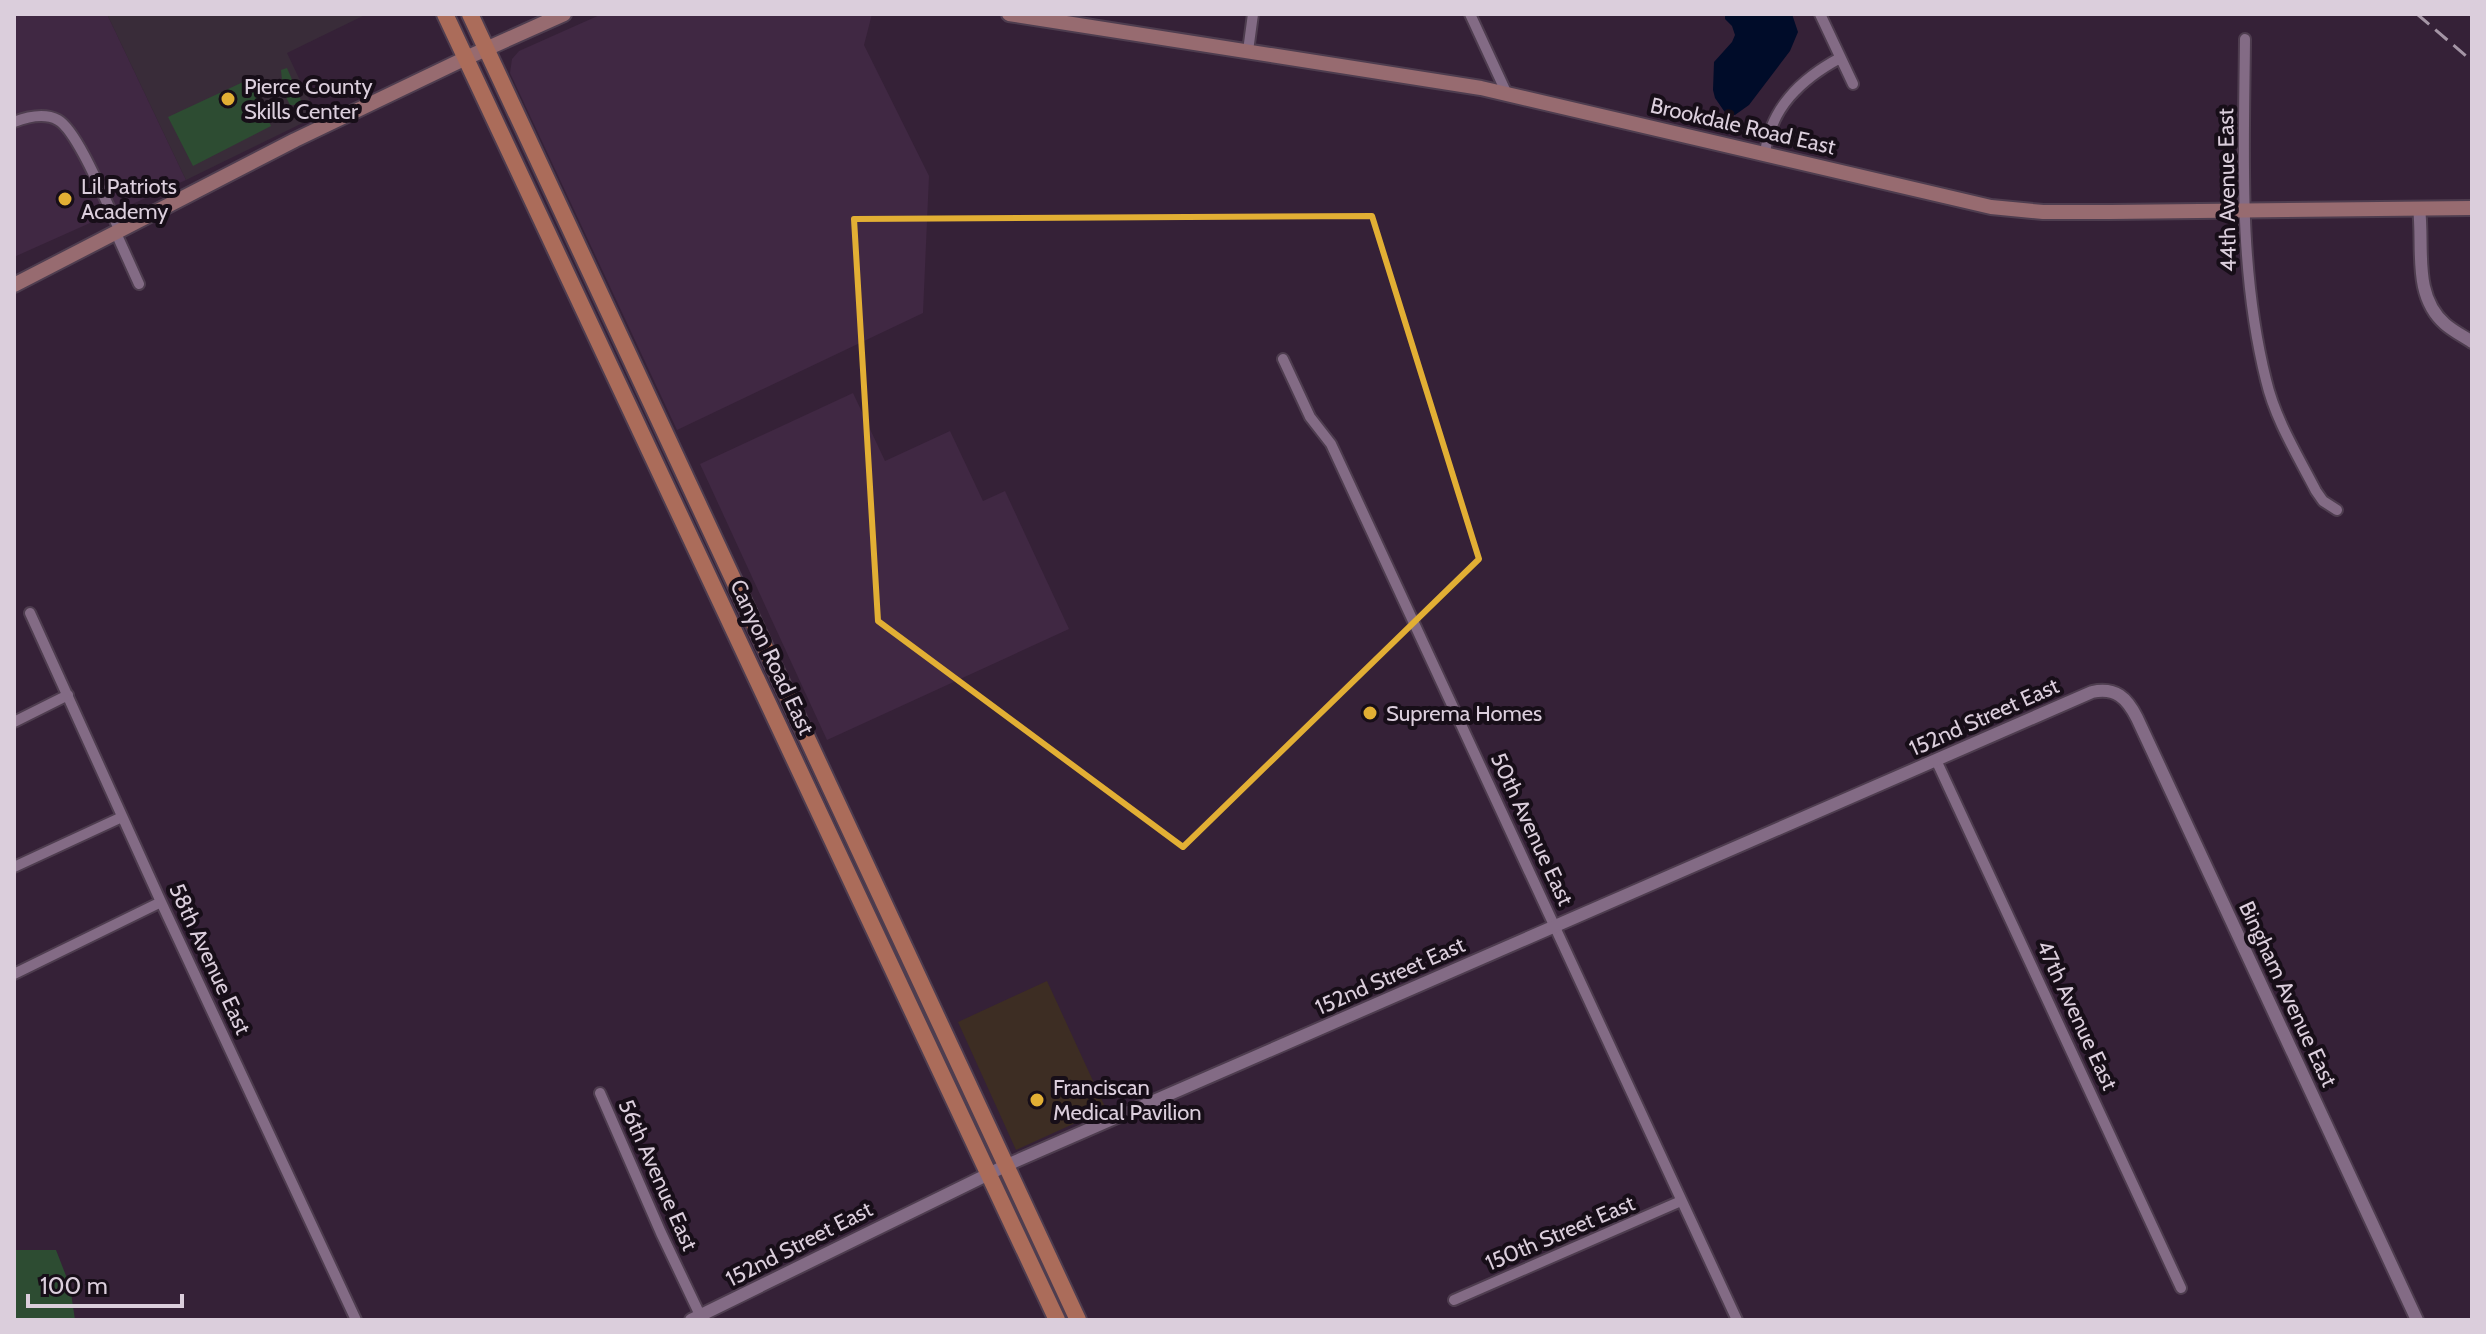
<svg xmlns="http://www.w3.org/2000/svg" width="2486" height="1334" font-family="Cabin,sans-serif">
<rect width="100%" height="100%" fill="#352137"/>
<path fill="#3d2d23" d="M 1047,981 L 1106,1109 L 1016,1150 L 958,1022 Z"/>
<path fill="#402843" d="M 14,14 L 107,14 L 186,180 L 14,257 Z
M 602,14 L 872,14 L 864,45 L 929,176 L 923,313 L 677,430 L 510,73 L 512,59 L 519,51 Z
M 853,393 L 885,461 L 950,431 L 983,501 L 1005,491 L 1069,629 L 827,740 L 700,464 Z"/>
<path fill="#392c39" d="M 107,14 L 367,14 L 287,53 L 317,116 L 186,180 Z"/>
<path fill="#2d4c32" d="M 287,68 L 304,107 L 298,110 L 295,105 L 290,105 L 283,91 L 281,70 Z
M 256,76 L 259,100 L 271,126 L 193,166 L 168,117 Z
M 14,1250 L 56,1250 L 70,1286 L 75,1320 L 14,1320 Z"/>
<path fill="#000c29" d="M 1725,14 L 1792,14 L 1798,32 L 1790,51 L 1749,105 L 1735,115 L 1728,114 L 1724,111 L 1715,98 L 1713,90 L 1714,62 L 1732,42 L 1735,35 L 1732,26 L 1725,19 Z"/>
<g fill="none" stroke-linecap="round" stroke-linejoin="round">
<defs>
<path id="minor" d="M 1470,14 L 1507,94
M 1820,14 L 1853,84
M 2245,39 C 2244,153 2238,268 2266,380 C 2275,419 2298,456 2316,491 L 2323,501 L 2337,510
M 1248,51 L 1253,14
M 14,122 C 27,117 45,113 58,120 C 78,131 108,207 120,231
M 1765,154 C 1770,108 1801,79 1840,58
M 116,233 L 139,284
M 1283,359 L 1310,417 L 1331,444 L 1737,1320
M 30,613 L 161,902 L 356,1320
M 14,722 L 68,695
M 1936,760 L 2181,1288
M 14,867 L 122,817
M 14,974 L 161,902
M 600,1093 L 661,1233 L 700,1315
M 1454,1300 L 1681,1201"/>
<path id="tertiary" d="M 2419,208 C 2424,247 2412,295 2445,324 C 2453,331 2463,336 2472,342
M 691,1320 L 1007,1165 L 2092,692 C 2116,687 2127,698 2137,718 L 2417,1320"/>
<path id="secondary" d="M 1009,14 L 1481,88 L 1991,207 L 2043,212 L 2110,212 L 2472,208
M 14,285 L 295,140 L 466,58 L 564,14"/>
<path id="primary" d="M 445,14 L 1057,1320
M 470,14 L 1078,1320"/>
</defs>
<use href="#minor" stroke="#4e3d4f" stroke-width="14"/>
<use href="#tertiary" stroke="#4e3d4f" stroke-width="16"/>
<use href="#secondary" stroke="#4e3d4f" stroke-width="18"/>
<use href="#primary" stroke="#4e3d4f" stroke-width="20"/>
<use href="#minor" stroke="#836b85" stroke-width="10"/>
<use href="#tertiary" stroke="#836b85" stroke-width="12"/>
<use href="#secondary" stroke="#976b70" stroke-width="14"/>
<use href="#primary" stroke="#ab6c5a" stroke-width="16"/>
<path stroke="#a495a5" stroke-width="3" stroke-dasharray="16 8" stroke-linecap="butt" d="M 2417,14 L 2472,61"/>
</g>
<path fill="none" stroke="#e2af34" stroke-width="6" stroke-linejoin="round" d="M 1372,216 L 1479,559 L 1183,847 L 878,621 L 854,219 Z"/>
<g fill="#e2af34" stroke="#170e18" stroke-width="3">
<circle cx="228" cy="99" r="8"/>
<circle cx="65" cy="199" r="8"/>
<circle cx="1370" cy="713" r="8"/>
<circle cx="1037" cy="1100" r="8"/>
</g>
<g text-anchor="middle" dominant-baseline="central" stroke-width="8" stroke-linejoin="round" paint-order="stroke">
<g font-size="22" fill="#dbcedc" stroke="#170e18" text-anchor="start">
<text x="244" y="86">Pierce County<tspan x="244" dy="25">Skills Center</tspan></text>
<text x="81" y="186">Lil Patriots<tspan x="81" dy="25">Academy</tspan></text>
<text x="1386" y="713">Suprema Homes</text>
<text x="1053" y="1087">Franciscan<tspan x="1053" dy="25">Medical Pavilion</tspan></text>
</g>
<g font-size="22" fill="#dbcedc" stroke="#170e18">
<text transform="translate(1743 126) rotate(13)">Brookdale Road East</text>
<text transform="translate(2227 190) rotate(-91)">44th Avenue East</text>
<text transform="translate(772 657) rotate(65)">Canyon Road East</text>
<text transform="translate(1984 717) rotate(-24)">152nd Street East</text>
<text transform="translate(1532 829) rotate(65)">50th Avenue East</text>
<text transform="translate(210 959) rotate(65)">58th Avenue East</text>
<text transform="translate(1390 976) rotate(-24)">152nd Street East</text>
<text transform="translate(2288 994) rotate(65)">Bingham Avenue East</text>
<text transform="translate(2077 1015) rotate(65)">47th Avenue East</text>
<text transform="translate(658 1175) rotate(66)">56th Avenue East</text>
<text transform="translate(1560 1233) rotate(-23)">150th Street East</text>
<text transform="translate(799 1244) rotate(-27)">152nd Street East</text>
</g>
</g>
<rect width="2486" height="1334" fill="none" stroke="#dbcedc" stroke-width="32"/>
<path d="M28 1294v12h154v-12" fill="none" stroke="#dbcedc" stroke-width="4"/>
<text x="40" y="1294" font-size="24" fill="#dbcedc" stroke="#170e18" stroke-width="6" paint-order="stroke">100 m</text>
</svg>
